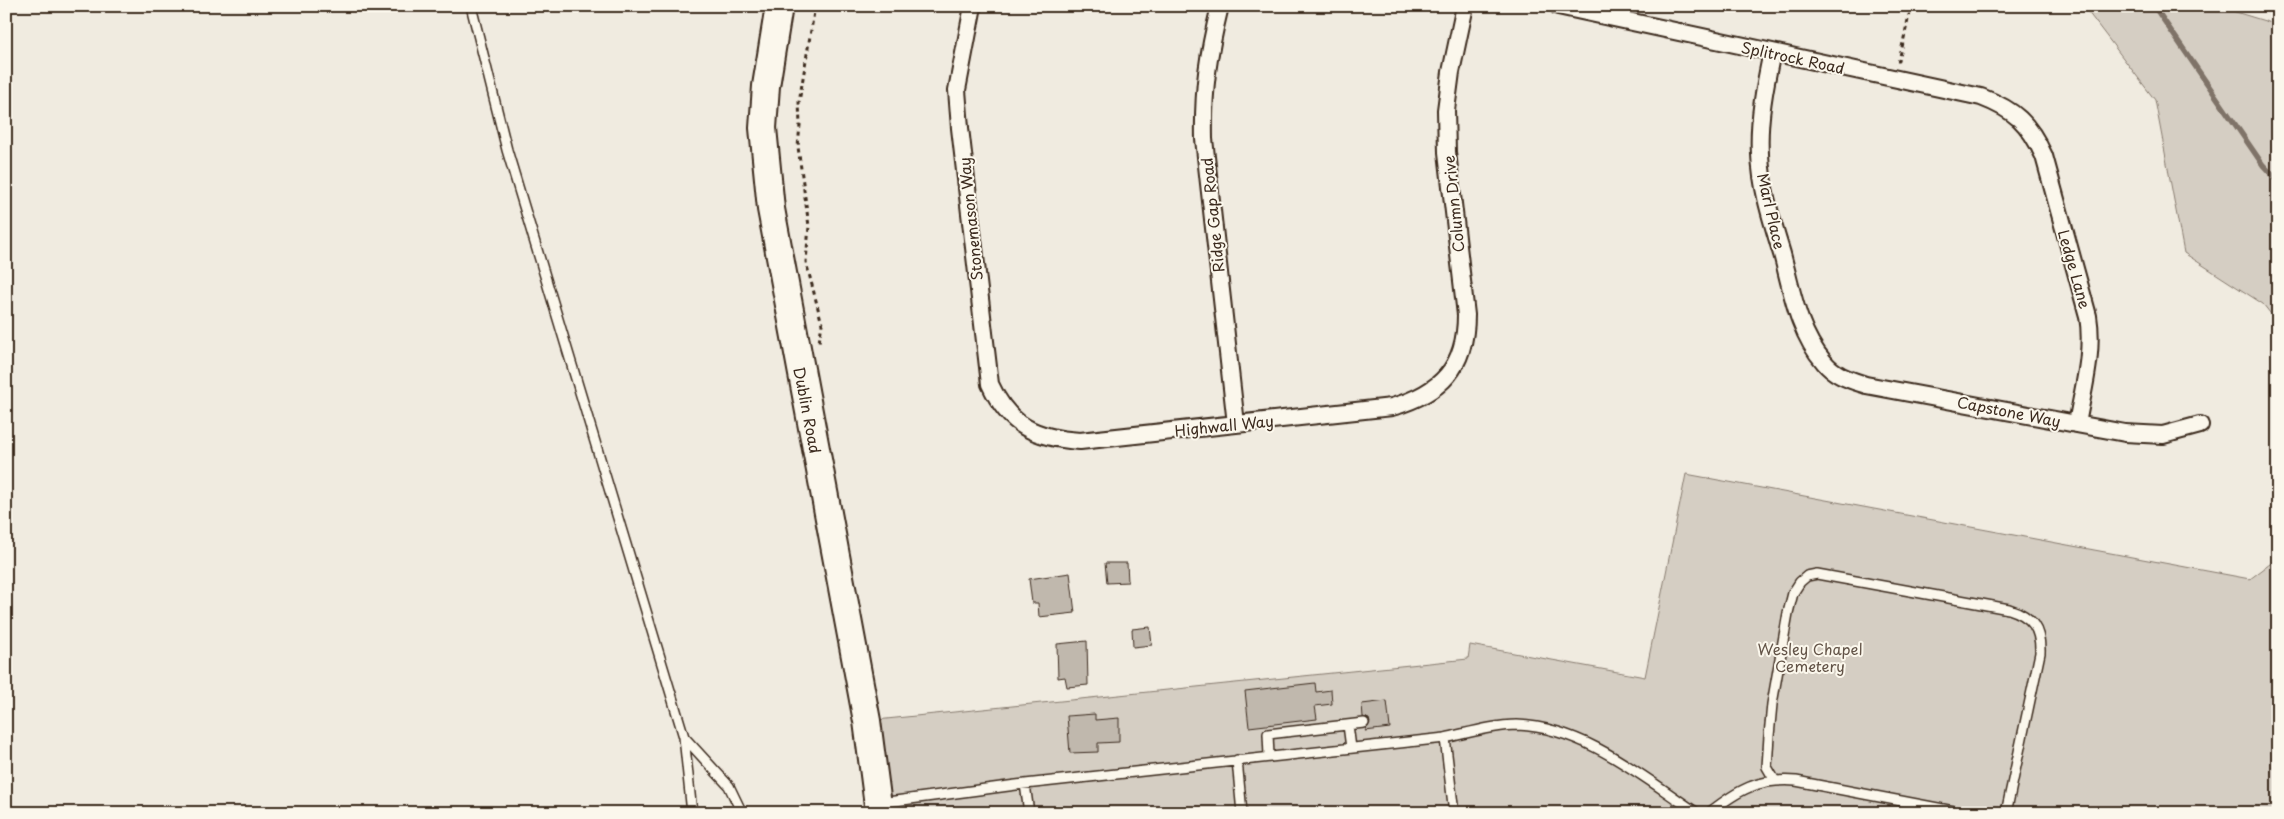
<svg xmlns="http://www.w3.org/2000/svg" width="2284" height="819" font-family="'Playpen Sans',sans-serif">
<rect width="100%" height="100%" fill="#f0ebe0"/>
<filter id="ink" filterUnits="userSpaceOnUse"><feTurbulence type="fractalNoise" baseFrequency=".02" numOctaves="2"/><feDisplacementMap in="SourceGraphic" scale="10" xChannelSelector="R" yChannelSelector="G"/><feConvolveMatrix kernelMatrix="1 2 1 2 8 2 1 2 1" color-interpolation-filters="sRGB"/></filter>
<g filter="url(#ink)">
<path fill="#d5cec3" stroke="#887c70" d="M 2088,6 L 2216,6 L 2278,25 L 2278,323 L 2263,304 L 2184,253 L 2155,100 L 2088,12 Z
M 1686,474 L 2250,579 L 2278,558 L 2278,813 L 879,813 L 867,721 L 1468,659 L 1470,645 L 1645,677 Z"/>
<g fill="none" stroke-linecap="round" stroke-linejoin="round">
<path stroke="#7f7367" stroke-width="5.5" d="M 2154,6 L 2263,165 L 2278,181"/>
</g>
<path fill="#c0b8ad" stroke="#3b2a1e" d="M 1105,563 L 1127,563 L 1128,582 L 1107,583 Z
M 1070,573 L 1075,613 L 1039,617 L 1038,603 L 1032,603 L 1029,579 Z
M 1150,627 L 1152,645 L 1133,647 L 1132,629 Z
M 1087,641 L 1088,685 L 1067,687 L 1065,677 L 1058,678 L 1057,644 Z
M 1315,683 L 1316,692 L 1331,690 L 1332,704 L 1315,706 L 1317,719 L 1249,727 L 1245,691 Z
M 1387,701 L 1390,728 L 1365,731 L 1370,723 L 1369,719 L 1363,717 L 1362,704 Z
M 1095,714 L 1095,720 L 1119,718 L 1119,742 L 1098,743 L 1098,752 L 1070,753 L 1067,716 Z"/>
<g fill="none" stroke-linecap="round" stroke-linejoin="round">
<defs>
<path id="service" d="M 471,6 L 507,150 L 684,737 L 692,813
M 1348,725 L 1351,748
M 684,737 L 729,786 L 742,813
M 1445,738 C 1468,733 1493,725 1517,725 C 1584,727 1643,777 1697,813
M 1269,756 L 1268,734 L 1364,723
M 1237,760 L 1242,813
M 1774,779 L 1767,767 L 1769,736 L 1772,704 L 1788,613 L 1793,593 L 1800,582 L 1807,576 L 1817,574 L 2009,609 C 2032,616 2041,629 2040,653 L 2006,813
M 1025,784 L 1029,813
M 880,803 L 1016,785 L 1445,738 L 1454,813
M 1709,813 C 1738,790 1758,778 1796,781 L 1964,813"/>
<path id="minor" d="M 973,6 L 957,90 L 960,128 L 990,384 C 1009,426 1035,438 1080,441 L 1392,407 C 1441,393 1466,367 1466,315 L 1447,152 L 1446,110 L 1451,72 L 1465,6
M 1220,6 C 1208,55 1203,88 1204,139 L 1236,424
M 1558,6 L 1981,97 C 2015,110 2029,123 2044,156 L 2088,316 C 2094,352 2083,389 2077,424
M 1772,52 C 1765,85 1758,120 1760,154 C 1761,188 1772,221 1782,254 C 1792,291 1798,332 1824,362 C 1835,376 1851,380 1866,385 L 2125,433 L 2163,435 L 2200,425"/>
<path id="primary" d="M 779,6 L 766,86 L 763,128 L 771,209 L 867,721 L 879,813"/>
</defs>
<use href="#service" stroke="#3b2a1e" stroke-width="12"/>
<use href="#minor" stroke="#3b2a1e" stroke-width="20"/>
<use href="#primary" stroke="#3b2a1e" stroke-width="30"/>
<path stroke="#3b2a1e" stroke-width="3" stroke-dasharray="4 4" stroke-linecap="butt" d="M 815,6 L 799,102 L 800,125 L 798,147 L 809,226 L 806,262 L 822,324 L 819,342
M 1897,61 L 1899,61 L 1911,6"/>
<use href="#service" stroke="#fbf7ec" stroke-width="9"/>
<use href="#minor" stroke="#fbf7ec" stroke-width="16"/>
<use href="#primary" stroke="#fbf7ec" stroke-width="26"/>
</g>
</g>
<g text-anchor="middle" dominant-baseline="central" stroke-width="4" stroke-linejoin="round" paint-order="stroke">
<g font-size="15" fill="#3b2a1e" stroke="#fbf7ec">
<text transform="translate(1793 57) rotate(12)">Splitrock Road</text>
<text transform="translate(1453 204) rotate(-96)">Column Drive</text>
<text transform="translate(1772 211) rotate(77)">Marl Place</text>
<text transform="translate(1212 215) rotate(-96)">Ridge Gap Road</text>
<text transform="translate(970 219) rotate(-96)">Stonemason Way</text>
<text transform="translate(2075 269) rotate(74)">Ledge Lane</text>
<text transform="translate(808 410) rotate(79)">Dublin Road</text>
<text transform="translate(2009 411) rotate(11)">Capstone Way</text>
<text transform="translate(1224 425) rotate(-6)">Highwall Way</text>
</g>
<g font-size="15" fill="#625347" stroke="#fbf7ec">
<text x="1810" y="648">Wesley Chapel<tspan x="1810" dy="17">Cemetery</tspan></text>
</g>
</g>
<rect width="2284" height="819" fill="none" stroke="#fbf7ec" stroke-width="25"/>
<rect x="12" y="12" width="2259" height="794" fill="none" stroke="#3b2a1e" stroke-width="2" filter="url(#ink)"/>
</svg>
